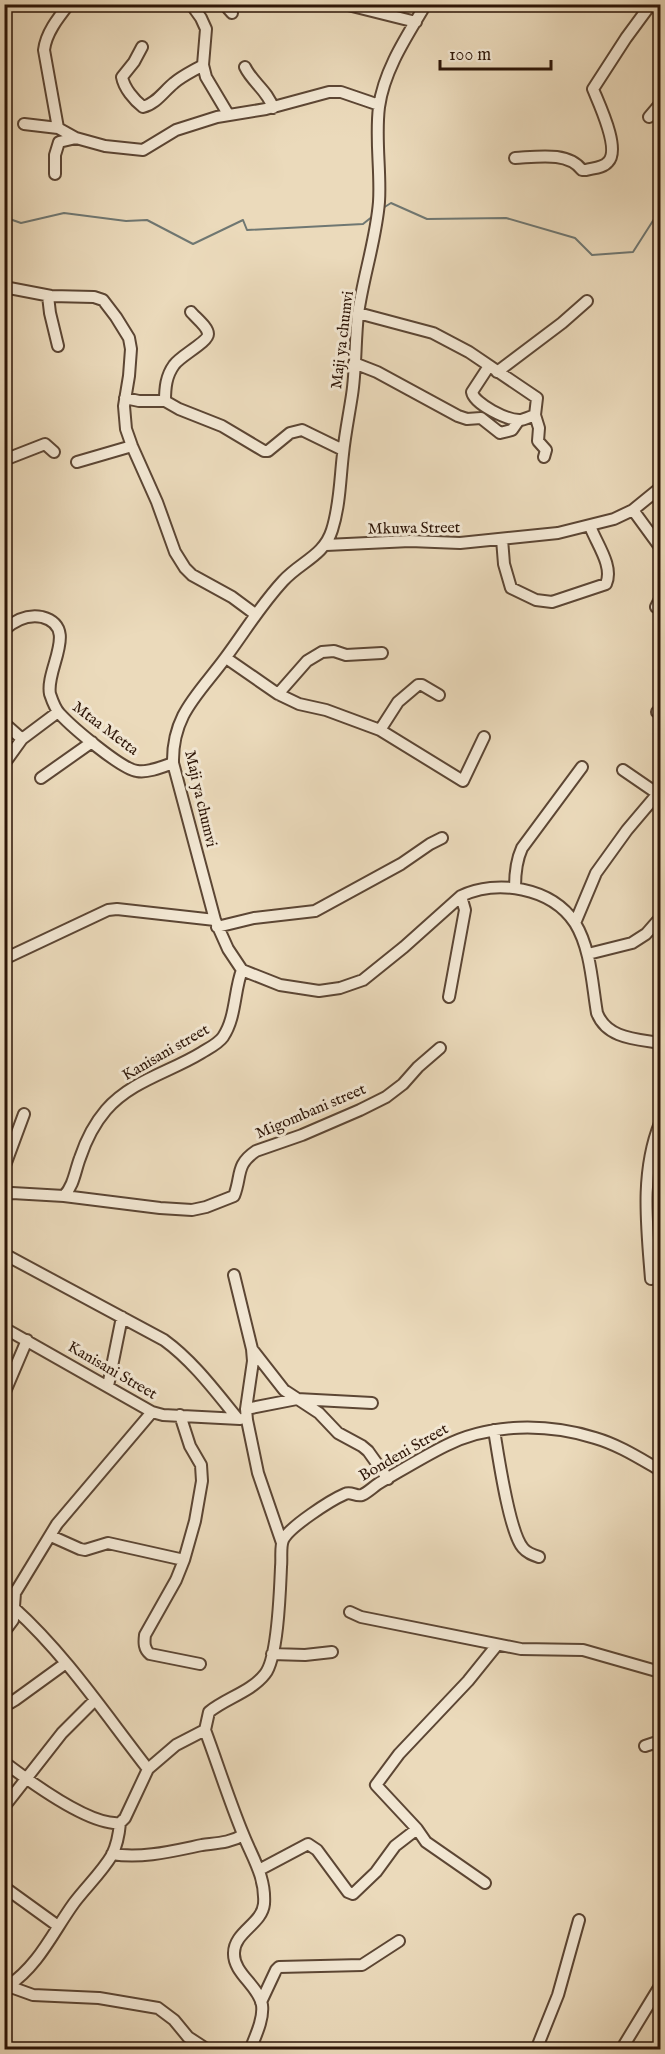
<svg xmlns="http://www.w3.org/2000/svg" width="665" height="2054" font-family="'IM FELL English',serif">
<rect width="100%" height="100%" fill="#ebdabb"/>
<filter id="stains"><feTurbulence type="fractalNoise" baseFrequency=".00333" numOctaves="4"/><feColorMatrix values="0 0 0 0 .2 0 0 0 0 .09 0 0 0 0 .02 0 0 0 .5 -.17"/></filter>
<radialGradient id="worn" r=".72"><stop offset=".6" stop-color="#630" stop-opacity="0"/><stop offset="1" stop-color="#630" stop-opacity=".3"/></radialGradient>
<g fill="none" stroke-linecap="round" stroke-linejoin="round">
<path stroke="#6f7772" stroke-width="2" d="M 383,208 L 391,203 L 427,219 L 506,218 L 575,238 L 592,255 L 633,252 L 656,216 L 660,215
M 4,217 L 21,223 L 64,213 L 126,221 L 147,220 L 193,244 L 243,220 L 247,230 L 363,224 L 373,216"/>
<defs>
<path id="minor" d="M 69,4 C 58,18 46,33 44,50 L 58,128 L 76,138 L 105,146 L 143,150 L 176,130 L 217,117 L 266,109 L 329,92 L 341,92 L 379,105
M 191,4 L 201,18 L 206,29 L 203,65 L 206,77 L 228,114
M 224,4 L 232,13
M 344,4 L 416,22
M 426,4 C 407,36 384,70 379,107 C 375,139 381,171 379,202 C 376,240 363,277 358,314 C 355,341 356,369 352,395 C 349,415 345,434 343,454 C 340,479 340,505 332,530 C 324,556 300,562 283,581 C 260,606 246,630 226,657 C 199,694 172,714 173,763 L 215,920 L 228,949 L 242,970 L 280,985 L 319,991 L 340,988 L 363,980 L 404,947 L 461,896 C 497,879 551,887 575,923 C 591,949 592,984 597,1013 C 607,1039 637,1039 660,1043
M 142,47 L 134,62 L 122,77 C 124,88 134,100 143,107 C 156,104 164,91 174,83 C 182,76 193,71 203,65
M 245,67 C 252,82 268,91 273,108
M 649,117 L 660,104
M 24,124 L 58,128
M 515,158 C 536,157 568,151 582,170 L 586,170 C 593,168 603,168 608,162 C 621,149 599,104 593,89 L 626,38 L 651,4
M 55,174 L 55,155 L 59,142 L 76,138
M 4,287 L 51,296 L 94,297 L 103,300 L 116,317 L 129,338 L 131,349 L 129,376 L 124,406 L 126,429 L 132,446 L 157,502 L 175,552 L 185,568 L 192,575 L 232,597 L 255,614
M 48,296 L 50,313 L 58,346
M 191,312 C 195,317 208,327 208,334 C 208,342 180,356 174,365 C 166,376 165,388 165,401 L 179,409 L 222,426 L 264,451 L 268,451 L 290,433 L 302,430 L 343,450
M 358,313 L 433,333 L 469,352 L 537,398 L 535,415 L 539,428 L 538,441 L 546,450 L 544,457
M 354,363 L 377,372 L 458,416 L 467,419 L 481,418 L 500,433 L 512,430 L 519,420
M 489,366 L 472,392 C 474,404 508,421 521,420 C 525,419 530,417 535,415
M 497,372 L 562,323 L 587,301
M 125,398 L 139,401 L 165,401
M 4,460 L 45,444 L 54,452
M 77,462 L 132,446
M 633,510 L 660,547
M 502,539 L 504,564 L 511,588 L 536,600 L 552,602 L 606,584 C 614,566 596,543 590,526
M 326,545 L 410,541 L 460,543 L 558,533 L 614,519 L 633,510 L 660,488
M 656,607 L 660,599
M 4,630 C 15,620 27,614 42,617 C 80,627 45,669 50,694 C 52,700 55,709 60,714 C 72,727 121,769 137,771 C 148,773 162,767 173,763
M 226,658 L 278,694 L 299,704 L 326,710 L 380,730 L 398,702 L 418,685 L 422,685 L 439,695
M 278,694 L 307,661 L 322,652 L 334,651 L 346,655 L 382,653
M 657,712 L 660,709
M 4,723 L 22,739
M 380,730 L 463,781 L 484,737
M 4,764 L 22,739 L 58,712
M 623,770 L 658,794
M 41,778 L 92,742
M 515,887 C 515,873 516,861 522,848 L 582,767
M 575,923 L 596,873 L 627,830 L 660,791
M 217,927 L 254,918 L 315,911 L 401,864 L 430,844 L 442,838
M 588,954 L 632,943 L 646,934 L 660,918
M 4,959 L 108,910 L 117,909 L 215,920
M 449,997 L 465,910 L 461,896
M 4,1168 L 24,1114
M 4,1195 L 12,1193 L 64,1196 C 74,1185 75,1171 80,1158 C 86,1140 94,1124 106,1110 C 131,1081 170,1072 201,1053 C 209,1048 218,1044 223,1037 C 236,1018 234,991 242,970
M 64,1196 L 160,1208 L 192,1210 L 206,1207 L 234,1196 C 242,1176 235,1165 256,1151 L 302,1135 L 360,1110 L 386,1097 L 403,1084 L 418,1067 L 440,1048
M 4,1254 L 164,1340 C 193,1361 215,1391 238,1419
M 234,1275 L 252,1349 L 253,1361 L 246,1409 L 247,1420 L 258,1473 L 282,1543
M 651,1279 C 647,1227 640,1173 660,1123
M 4,1328 L 152,1412 L 163,1415 L 240,1419
M 252,1349 L 284,1390 L 319,1413 L 338,1433 L 362,1446 L 368,1451 L 388,1479
M 108,1386 L 122,1317
M 4,1394 L 27,1340
M 246,1409 L 297,1399 L 372,1403
M 180,1415 L 190,1446 L 201,1465 L 202,1481 L 195,1521 L 184,1560 L 176,1580 L 145,1635 C 144,1643 144,1649 150,1654 L 200,1664
M 494,1430 C 498,1454 509,1532 523,1548 C 527,1553 533,1555 539,1557
M 51,1536 L 80,1549 L 85,1550 L 108,1543 L 184,1560
M 14,1608 C 66,1655 105,1714 148,1769
M 350,1612 L 361,1617 L 521,1649 L 583,1650 L 660,1672
M 4,1632 L 13,1620 L 15,1593 L 57,1524 L 152,1412
M 272,1654 L 305,1655 L 332,1652
M 4,1702 L 10,1703 L 15,1700 L 66,1663
M 205,1730 C 218,1765 229,1800 243,1834 C 252,1857 266,1877 264,1904 C 262,1924 234,1932 234,1953 C 233,1973 259,1986 262,2005 C 264,2019 255,2037 250,2050
M 645,1746 L 660,1741
M 4,1762 C 29,1781 90,1826 120,1823 L 125,1818 L 148,1769 L 176,1745 L 205,1730 L 209,1712 C 226,1698 251,1692 265,1674 C 278,1658 280,1590 281,1567 C 282,1559 280,1547 283,1540 C 289,1527 331,1500 345,1494 C 351,1491 356,1497 362,1495 C 369,1492 375,1485 381,1482 C 402,1470 423,1457 445,1446 C 490,1423 547,1423 595,1438 C 619,1445 639,1458 660,1470
M 4,1807 L 62,1733 L 95,1700
M 112,1854 C 142,1859 173,1851 202,1845 C 217,1843 230,1843 243,1835
M 259,1870 L 308,1844 L 317,1850 L 348,1892 L 353,1894 L 376,1872 L 395,1846 L 417,1829
M 485,1883 L 426,1842 L 417,1829 L 376,1785 L 399,1754 L 468,1681 L 497,1645
M 4,1887 L 58,1926
M 4,1986 L 8,1986 C 39,1965 53,1932 74,1903 C 86,1887 102,1872 112,1855 C 117,1845 119,1834 120,1823
M 4,1997 L 8,1986 L 33,1995 L 99,1998 L 158,2008 L 174,2020 L 188,2037 L 208,2050
M 261,2002 L 276,1970 L 279,1967 L 362,1965 L 399,1941
M 536,2050 L 558,1995 L 579,1920
M 621,2050 L 660,1986"/>
</defs>
<use href="#minor" stroke="#5c4634" stroke-width="14"/>
<use href="#minor" stroke="#f2e7d3" stroke-width="10"/>
</g>
<g text-anchor="middle" dominant-baseline="central" stroke-width="6" stroke-linejoin="round" paint-order="stroke">
<g font-size="16" fill="#2d1507" stroke="#f2e7d3">
<text transform="translate(343 340) rotate(-83)">Maji ya chumvi</text>
<text transform="translate(414 529) rotate(-1)">Mkuwa Street</text>
<text transform="translate(105 729) rotate(37)">Mtaa Metta</text>
<text transform="translate(200 799) rotate(77)">Maji ya chumvi</text>
<text transform="translate(166 1053) rotate(-30)">Kanisani street</text>
<text transform="translate(311 1112) rotate(-23)">Migombani street</text>
<text transform="translate(112 1371) rotate(30)">Kanisani Street</text>
<text transform="translate(404 1453) rotate(-30)">Bondeni Street</text>
</g>
</g>
<rect width="665" height="2054" fill="none" stroke="#ebdabb" stroke-width="24"/>
<rect x="6" y="6" width="653" height="2042" fill="none" stroke="#2d1507" stroke-width="3"/>
<rect x="12" y="12" width="641" height="2030" fill="none" stroke="#2d1507" stroke-width="1.5"/>
<path d="M440 60v9h111v-9" fill="none" stroke="#2d1507" stroke-width="3"/>
<text x="449" y="60" font-size="18" fill="#2d1507" stroke="#f2e7d3" stroke-width="4.5" paint-order="stroke">100 m</text>
<rect width="100%" height="100%" filter="url(#stains)"/>
<rect width="100%" height="100%" fill="url(#worn)"/>
</svg>
